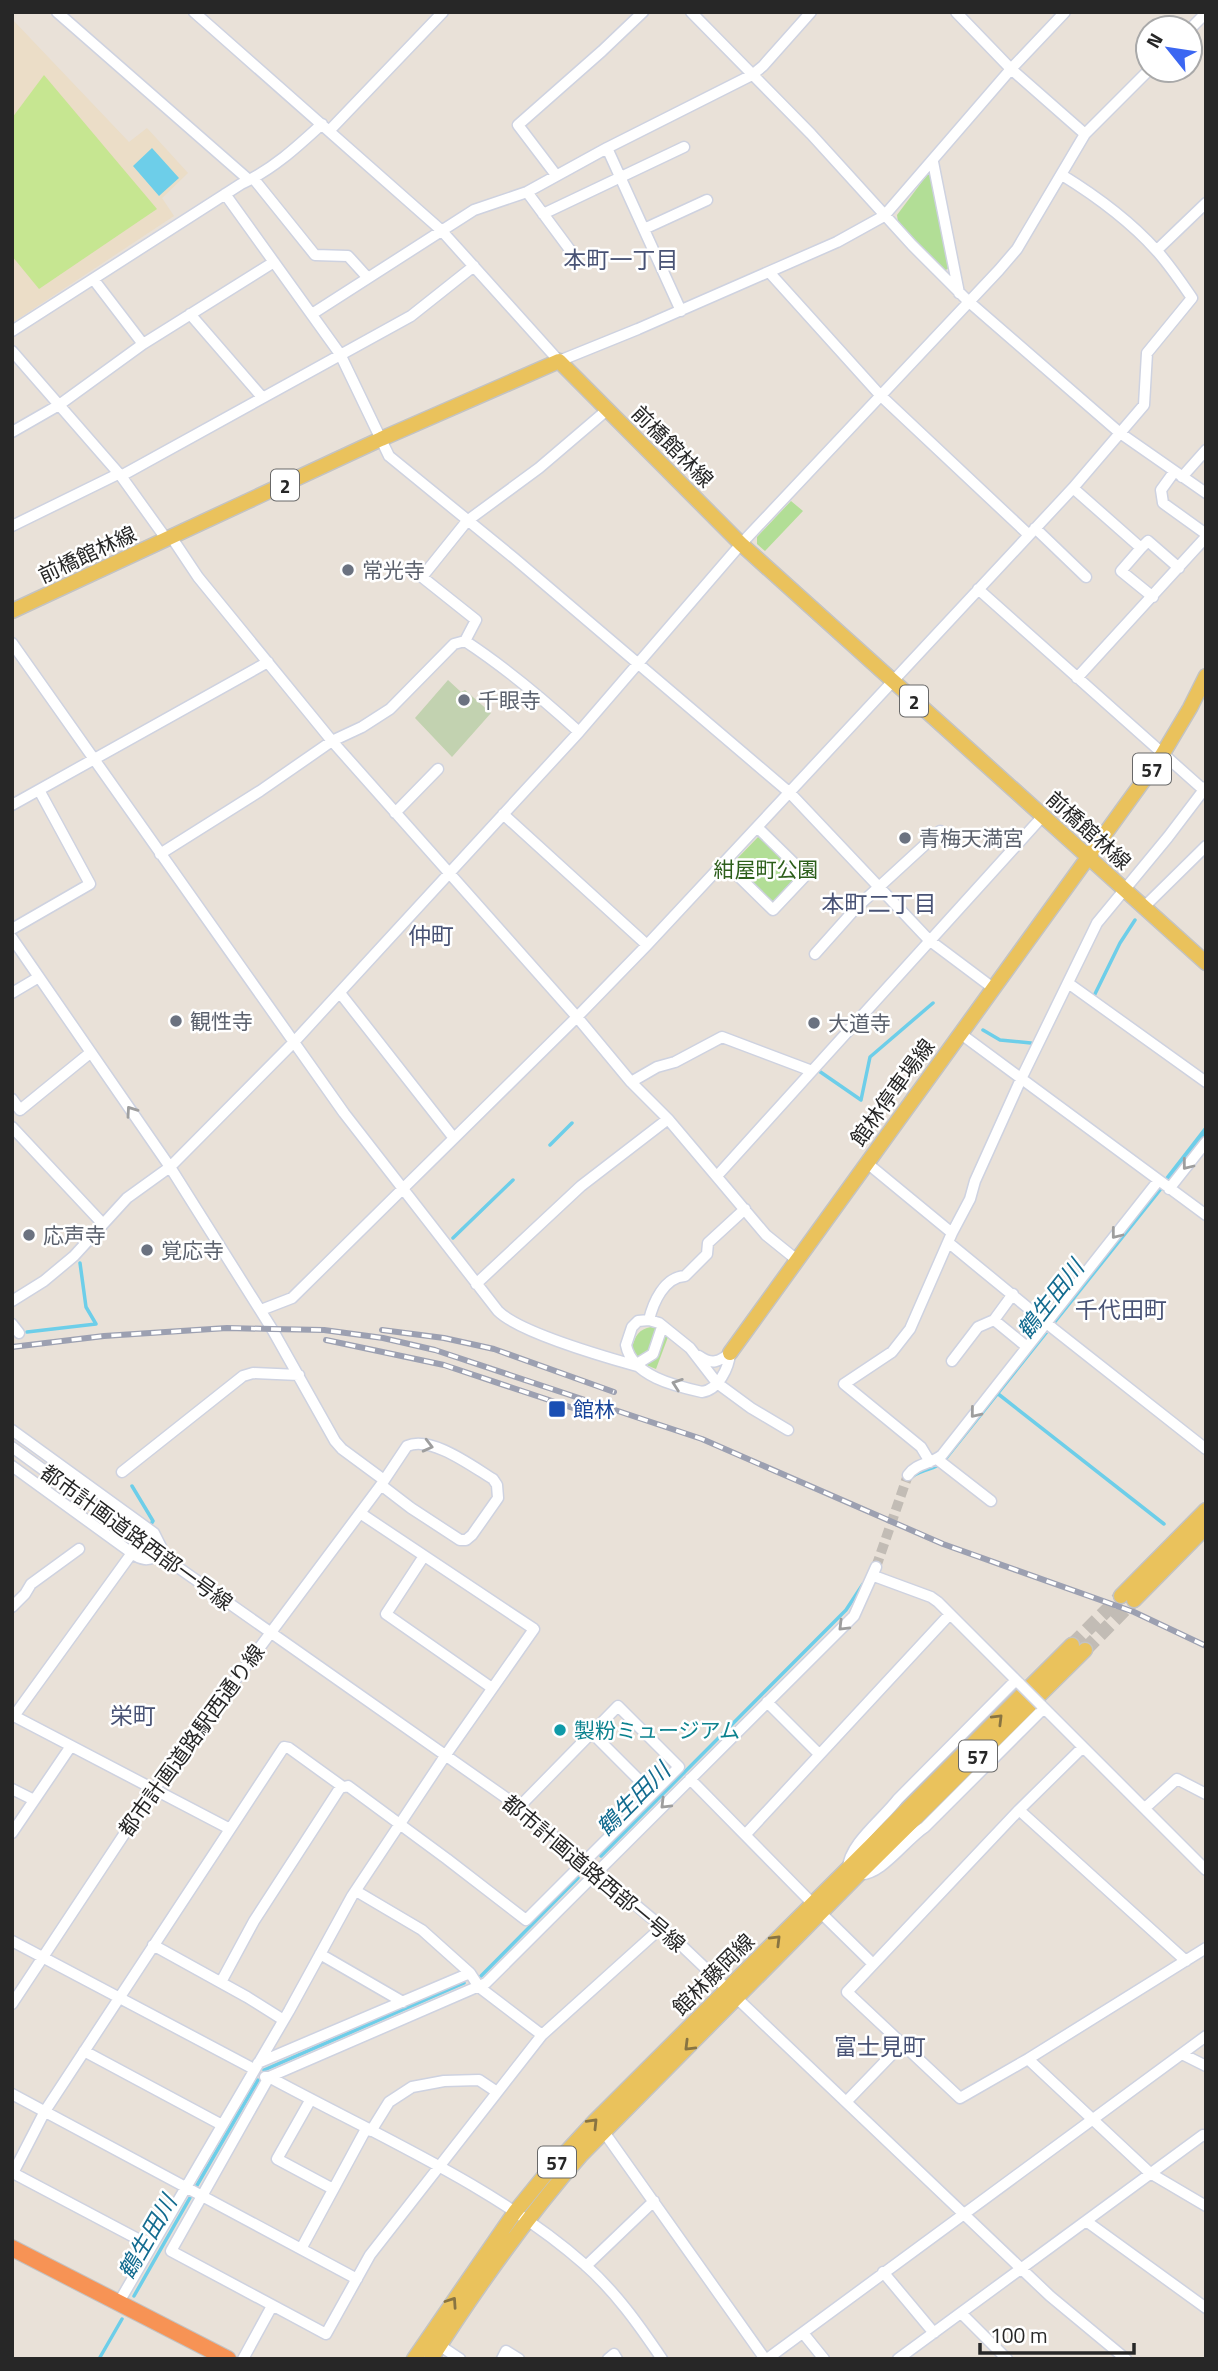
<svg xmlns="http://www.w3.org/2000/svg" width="1218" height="2371" font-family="'Titillium Web','Noto Sans JP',sans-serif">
<rect width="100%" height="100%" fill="#e9e1d8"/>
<path fill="#ebddc7" d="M 12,19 L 129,142 L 147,128 L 188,173 L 162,198 L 174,216 L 12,323 Z"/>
<path fill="#b2de96" d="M 930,171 L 949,268 L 944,271 L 898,222 L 897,215 Z
M 791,501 L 803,511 L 765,551 L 757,544 L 757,537 Z
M 760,835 L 801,874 L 773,906 L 731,865 Z
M 651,1327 L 659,1329 L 668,1337 L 656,1369 C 644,1364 636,1361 632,1348 C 635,1336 639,1329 651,1327 Z"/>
<path fill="#c2d2b0" d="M 448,680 L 461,692 L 465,690 L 491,713 L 452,757 L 415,718 Z"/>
<path fill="#c6e691" d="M 44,75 L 157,209 L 39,289 L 12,256 L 12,118 Z"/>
<path fill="#6dcee9" d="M 152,148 L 179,178 L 159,196 L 133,166 Z
M 1206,1125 L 1206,1135 L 946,1461 C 936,1472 923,1470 912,1479 L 909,1478 L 931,1465 L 1140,1210 Z"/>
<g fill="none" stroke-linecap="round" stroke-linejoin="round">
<path stroke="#6dcee9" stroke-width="3.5" d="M 1093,998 L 1120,943 L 1135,920
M 983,1030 L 1000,1040 L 1031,1043
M 819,1071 L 861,1100 L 870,1057 L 933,1003
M 550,1145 L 572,1123
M 453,1238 L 513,1180
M 27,1332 L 96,1324 L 86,1307 L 80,1263
M 997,1393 L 1164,1524
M 132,1486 L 153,1521 L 151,1524
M 601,1856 L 846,1610 L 863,1584
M 481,1976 L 578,1878
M 264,2070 L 464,1983
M 196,2187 L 258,2080
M 134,2296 L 191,2196
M 99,2359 L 122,2319"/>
<path stroke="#c2bcb5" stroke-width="10" stroke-dasharray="10 5" stroke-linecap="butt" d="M 876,1567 L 908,1475"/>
<path stroke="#c2bcb5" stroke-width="14" stroke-dasharray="14 7" stroke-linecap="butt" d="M 1072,1645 L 1121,1596
M 1085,1650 L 1134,1600"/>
<defs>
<path id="minor" d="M 57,12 L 249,180
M 194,12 L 441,230 L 559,361 L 638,329 L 837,242 L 884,216 L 1011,69 L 1065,12
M 691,12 L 811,134 L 912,245 L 968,301 L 1120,433 L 1206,493
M 956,12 L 1011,69 L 1085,134
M 1190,29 L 1206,13
M 329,131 L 443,12
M 607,148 L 681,311
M 933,162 L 959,293
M 556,175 L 518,125 L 602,51 L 643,12
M 253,178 L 315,255 L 348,256 L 368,278
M 527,192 L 573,254
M 225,194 L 340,354 L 389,456 L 514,558 L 790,793 L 929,940 L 993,988
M 543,214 L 684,147
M 644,229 L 707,200
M 1157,250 L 1206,203
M 769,272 L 880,395 L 1029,535
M 94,280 L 143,344
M 190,314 L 262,397
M 312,314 L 474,210 L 527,192 L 607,148 L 752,75 L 763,66 L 811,12
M 12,331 L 241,184 C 272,170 297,147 322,124
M 12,351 L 121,476 L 167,540
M 12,432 L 59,405 L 143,344 L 274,262
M 1174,472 L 1161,490 L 1163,503 L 1206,534
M 121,476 L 411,316 L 474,266
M 1182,477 L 1206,450
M 1073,488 L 1141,548 L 1121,571 L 1153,597
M 12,526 L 118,474
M 1035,528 L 1086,577
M 172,538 L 198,577 L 332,741 L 577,1017 L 631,1082 L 668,1119 L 766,1235 L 797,1260
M 1141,548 L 1148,541 L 1179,568
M 978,589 L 1206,792
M 465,641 L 476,620 L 422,577 L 467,521 L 539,468 L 607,410
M 12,643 L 344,1113 L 498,1311 C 519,1332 605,1357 637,1366
M 1077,678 L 1206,537
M 12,805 L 268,662
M 395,813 L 438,769
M 503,814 L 647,945
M 160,854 L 260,791 L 332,741 L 362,727 L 390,709 L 454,644 L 465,641 C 506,668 543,699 579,732
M 725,863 L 773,910 L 806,875 L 758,828
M 1144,907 L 1206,846
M 12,929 L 90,884 L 39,790
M 12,938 L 170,1167 L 272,1329 L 335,1441 L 342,1449 L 384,1480
M 815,954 L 856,908 L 940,831
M 1068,983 L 1206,1082
M 12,993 L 39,977
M 340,993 L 453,1137
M 961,1034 L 1206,1215
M 631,1082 L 657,1067 L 675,1062 L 722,1037 L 812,1071 L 1042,817
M 12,1099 L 20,1110 L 90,1053
M 12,1127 L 102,1223
M 867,1163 L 952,1233
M 717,1176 L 812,1071
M 1169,1189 L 1206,1142
M 949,1243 L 1055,1330 L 1206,1449
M 476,1284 L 581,1186 L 668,1119
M 12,1301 L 44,1281 L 74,1256 L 127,1198 L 170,1167 L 294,1042 L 579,732 L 741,544 L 999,270 L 1017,249 L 1085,134 L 1149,70
M 261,1310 L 292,1298 L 577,1017 L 647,945 L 1073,488 L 1144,405 L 1147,353 L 1192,298 C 1181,282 1169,264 1156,250 C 1129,220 1096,196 1062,175
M 649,1320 C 653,1303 664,1277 685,1276 L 707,1254 L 708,1243 L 745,1209
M 994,1320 L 1027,1347
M 12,1324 L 19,1333
M 730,1353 C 729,1368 718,1390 702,1392 C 675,1386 632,1376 626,1345 L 632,1327 L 638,1321 L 649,1320 L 659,1323 L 690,1348 L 717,1383 L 751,1408 L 788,1430
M 699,1356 C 712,1365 719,1362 730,1353
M 952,1361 L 978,1327 L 994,1320 L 1013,1294
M 640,1362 L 653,1354 L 661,1330
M 12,1430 L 154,1533 L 161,1547 L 159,1554 C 150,1560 145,1561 136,1556 L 12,1466
M 12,1447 L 159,1554 L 519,1807 L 662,1927 L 1050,2296 L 1126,2359
M 937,1459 L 991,1501
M 930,1462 L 921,1447 L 844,1384 L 892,1352 L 910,1329 L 952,1233 L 970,1199 L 975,1181 L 1021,1079 L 1097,923 L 1168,837 L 1206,787
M 122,1472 L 243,1376 L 253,1373 L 299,1375
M 908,1475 C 916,1463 931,1464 942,1455 L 1158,1181
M 424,1556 L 386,1614 L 492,1688
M 874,1576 L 931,1597 L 938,1602 L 1020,1684
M 12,1607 L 25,1594 L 31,1584 L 79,1549
M 767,1702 L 819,1754
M 1041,1705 L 1206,1870
M 12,1715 L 230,1829
M 14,1716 L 132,1553
M 592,1733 L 652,1793
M 1082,1748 L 1019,1810 L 847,1992 L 960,2098 L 1028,2059 L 1206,1948
M 690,1779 L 812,1903
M 12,1789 L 34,1800
M 1145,1808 L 1177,1779 L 1206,1794
M 1019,1810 L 1186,1961
M 12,1833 L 71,1746
M 746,1834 L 950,1614
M 848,1868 C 849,1844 883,1819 898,1799 L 1016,1680
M 859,1874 C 880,1877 906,1839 925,1827 L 1044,1708
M 356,1891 L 422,1930 L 470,1973
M 821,1913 L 873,1964
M 662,1927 L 542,2035 L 370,2255 L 326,2334 L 171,2251 L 269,2077 L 486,1983 L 854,1616 L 876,1567
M 12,1941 L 254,2069
M 153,1945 L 247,1997 L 282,2019
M 320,1954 L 403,2002
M 221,1982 L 254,1921 L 340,1788 L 348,1786 L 447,1859 L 526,1920 L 679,1767 L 618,1706 L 519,1807
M 12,2004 L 154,1789 L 381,1485 L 407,1446 C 431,1435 473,1467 493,1479 L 497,1485 L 498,1498 L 472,1535 L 466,1540 L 460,1540 L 411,1508 L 381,1485
M 84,2051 L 222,2125
M 1182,2054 L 1206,2066
M 1028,2059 L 1150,2173 L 1206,2206
M 258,2063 L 470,1973 L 479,1987 L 542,2035
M 265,2077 L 269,2077 C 372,2133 497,2187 584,2264 C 615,2291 639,2325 662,2359
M 12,2094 L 357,2279
M 311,2099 L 277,2159 L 333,2189
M 846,2102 L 901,2045
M 371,2131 L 389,2102 L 412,2087 L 444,2081 L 479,2080 L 497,2092
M 604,2132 L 765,2359
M 1086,2221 L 1206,2308
M 151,2246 L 13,2173 L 45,2111 L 284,1747 L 289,1748 L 343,1787
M 301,2249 L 366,2129
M 586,2266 L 654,2201
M 883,2272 L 934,2333
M 119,2302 L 289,2011 L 352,1896 L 445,1756 L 534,1629 L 360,1513
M 961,2313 L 1007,2359
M 803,2333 L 824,2359
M 439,2345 L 460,2359
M 243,2359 L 272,2306
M 502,2359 L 506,2351 L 519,2359
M 608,2359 L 614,2354 L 617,2359
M 767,2359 L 1206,2036
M 898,2359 L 1203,2135 L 1206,2136"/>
<path id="major" d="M 12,611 L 381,439 L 559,361 L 741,544 L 1206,963
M 730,1353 L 1162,755 L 1190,708 L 1206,676
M 1121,1596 L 1206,1510
M 1134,1600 L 1206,1527
M 414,2359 L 515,2212 L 545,2175 L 594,2122 L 1072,1645
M 431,2359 C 477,2287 526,2218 582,2154 L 859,1874 L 1085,1650"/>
<path id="highway" d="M 12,2248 L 228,2359"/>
</defs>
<use href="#minor" stroke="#ced2e0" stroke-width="13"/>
<use href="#major" stroke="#c3c3c3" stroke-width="17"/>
<use href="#highway" stroke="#c3c3c3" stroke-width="18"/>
<use href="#minor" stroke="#fff" stroke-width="10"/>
<use href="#major" stroke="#eac25c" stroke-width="14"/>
<use href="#highway" stroke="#f79355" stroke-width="16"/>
<defs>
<path id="rail" d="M 382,1330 L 444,1338 L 494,1349 L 614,1392
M 326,1340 L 444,1365 L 582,1411
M 12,1347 L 104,1336 L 227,1328 L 272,1329 L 324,1330 L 383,1338 L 435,1350 L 702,1439 L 943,1544 L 1134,1612 L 1206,1646"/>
</defs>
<use href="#rail" stroke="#9ca0b1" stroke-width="6"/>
<use href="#rail" stroke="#fff" stroke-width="3.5" stroke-dasharray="10" stroke-linecap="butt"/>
<defs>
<path id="minor-bridge" d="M 1020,1684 L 1041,1705"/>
</defs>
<use href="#minor-bridge" stroke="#ced2e0" stroke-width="13" stroke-linecap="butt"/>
<use href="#minor-bridge" stroke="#fff" stroke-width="10"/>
</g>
<defs><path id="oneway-chevron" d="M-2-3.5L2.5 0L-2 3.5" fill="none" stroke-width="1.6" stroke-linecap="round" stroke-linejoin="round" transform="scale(1.75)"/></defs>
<g stroke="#9e9e9e">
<use href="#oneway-chevron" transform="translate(131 1111) rotate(-125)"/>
<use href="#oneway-chevron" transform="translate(1187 1165) rotate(128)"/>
<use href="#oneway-chevron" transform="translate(1116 1234) rotate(128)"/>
<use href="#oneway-chevron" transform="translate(677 1384) rotate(-161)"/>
<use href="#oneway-chevron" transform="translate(975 1413) rotate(129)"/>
<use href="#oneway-chevron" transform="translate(428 1446) rotate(14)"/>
<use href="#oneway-chevron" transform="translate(843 1626) rotate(135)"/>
<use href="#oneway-chevron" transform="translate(665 1804) rotate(135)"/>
</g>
<g stroke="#887442">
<use href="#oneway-chevron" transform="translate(998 1719) rotate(-45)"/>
<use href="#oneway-chevron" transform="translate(776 1940) rotate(-45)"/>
<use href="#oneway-chevron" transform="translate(689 2046) rotate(135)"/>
<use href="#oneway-chevron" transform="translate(593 2123) rotate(-46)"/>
<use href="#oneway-chevron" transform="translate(452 2302) rotate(-56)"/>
</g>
<g fill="#6b7280" stroke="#fff" stroke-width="2.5">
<circle cx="348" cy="570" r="7"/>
<circle cx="464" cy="700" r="7"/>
<circle cx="905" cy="838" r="7"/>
<circle cx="176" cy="1021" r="7"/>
<circle cx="814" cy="1023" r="7"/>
<circle cx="29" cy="1235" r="7"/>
<circle cx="147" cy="1250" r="7"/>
</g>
<rect fill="#1a4fb4" stroke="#fff" stroke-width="2.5" x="548" y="1400" width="18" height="18" rx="3.5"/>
<circle fill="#0f9aa8" stroke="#fff" stroke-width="2.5" cx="560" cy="1730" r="7"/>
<g text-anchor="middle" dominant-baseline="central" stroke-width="5" stroke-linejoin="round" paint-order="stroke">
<g fill="#fff" stroke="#686868" stroke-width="2">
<rect x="271" y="469.5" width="28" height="31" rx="5"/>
<rect x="900" y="685.5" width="28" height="31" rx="5"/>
<rect x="1133" y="753.5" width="38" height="31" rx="5"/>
<rect x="959" y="1740.5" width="38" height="31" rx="5"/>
<rect x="538" y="2146.5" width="38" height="31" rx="5"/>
</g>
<g font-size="19" font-weight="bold" fill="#272727">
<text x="285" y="485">2</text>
<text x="914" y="701">2</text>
<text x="1152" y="769">57</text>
<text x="978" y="1756">57</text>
<text x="557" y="2162">57</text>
</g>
<g font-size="21" fill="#272727" stroke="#fff">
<text transform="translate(673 446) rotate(45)">前橋館林線</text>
<text transform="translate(87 554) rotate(-25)">前橋館林線</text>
<text transform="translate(1089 830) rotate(42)">前橋館林線</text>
<text transform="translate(892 1092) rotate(-54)">館林停車場線</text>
<text transform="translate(137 1537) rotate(36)">都市計画道路西部一号線</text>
<text transform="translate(191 1740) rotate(-54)">都市計画道路駅西通り線</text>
<text transform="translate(594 1873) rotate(40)">都市計画道路西部一号線</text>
<text transform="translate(713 1974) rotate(-45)">館林藤岡線</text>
</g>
<g font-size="21" fill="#5b616d" stroke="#fff" text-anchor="start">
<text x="362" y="570">常光寺</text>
<text x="478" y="700">千眼寺</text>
<text x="919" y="838">青梅天満宮</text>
<text x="190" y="1021">観性寺</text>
<text x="828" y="1023">大道寺</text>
<text x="43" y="1235">応声寺</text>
<text x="161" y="1250">覚応寺</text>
</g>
<g font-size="21" fill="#2d5f1b" stroke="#fff">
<text x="766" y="869">紺屋町公園</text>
</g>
<g font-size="21" fill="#164399" stroke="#fff" text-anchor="start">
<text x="573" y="1409">館林</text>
</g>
<g font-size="21" fill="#0d838f" stroke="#fff" text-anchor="start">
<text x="574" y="1730">製粉ミュージアム</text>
</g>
<g font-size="23" fill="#495375" stroke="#fff">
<text x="621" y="259">本町一丁目</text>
<text x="879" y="903">本町二丁目</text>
<text x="431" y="935">仲町</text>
<text x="1121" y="1309">千代田町</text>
<text x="133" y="1715">栄町</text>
<text x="880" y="2046">富士見町</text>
</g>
<g font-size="23" font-style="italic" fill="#126b8f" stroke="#fff">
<text transform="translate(1050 1299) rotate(-52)">鶴生田川</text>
<text transform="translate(633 1799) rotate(-45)">鶴生田川</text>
<text transform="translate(147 2237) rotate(-60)">鶴生田川</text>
</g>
</g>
<rect width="1218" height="2371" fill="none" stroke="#272727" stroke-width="28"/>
<g transform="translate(1169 49) rotate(300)"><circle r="33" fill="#ffffff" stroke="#a9a9a9" stroke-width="2"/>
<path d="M0-5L12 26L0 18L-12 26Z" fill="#3c67f2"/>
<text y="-10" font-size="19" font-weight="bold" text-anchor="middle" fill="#272727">N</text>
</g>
<path d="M980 2343v10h154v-10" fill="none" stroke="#272727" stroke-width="3.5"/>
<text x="990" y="2343" font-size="21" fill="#272727" stroke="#ffffff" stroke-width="5" paint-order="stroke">100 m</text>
</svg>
